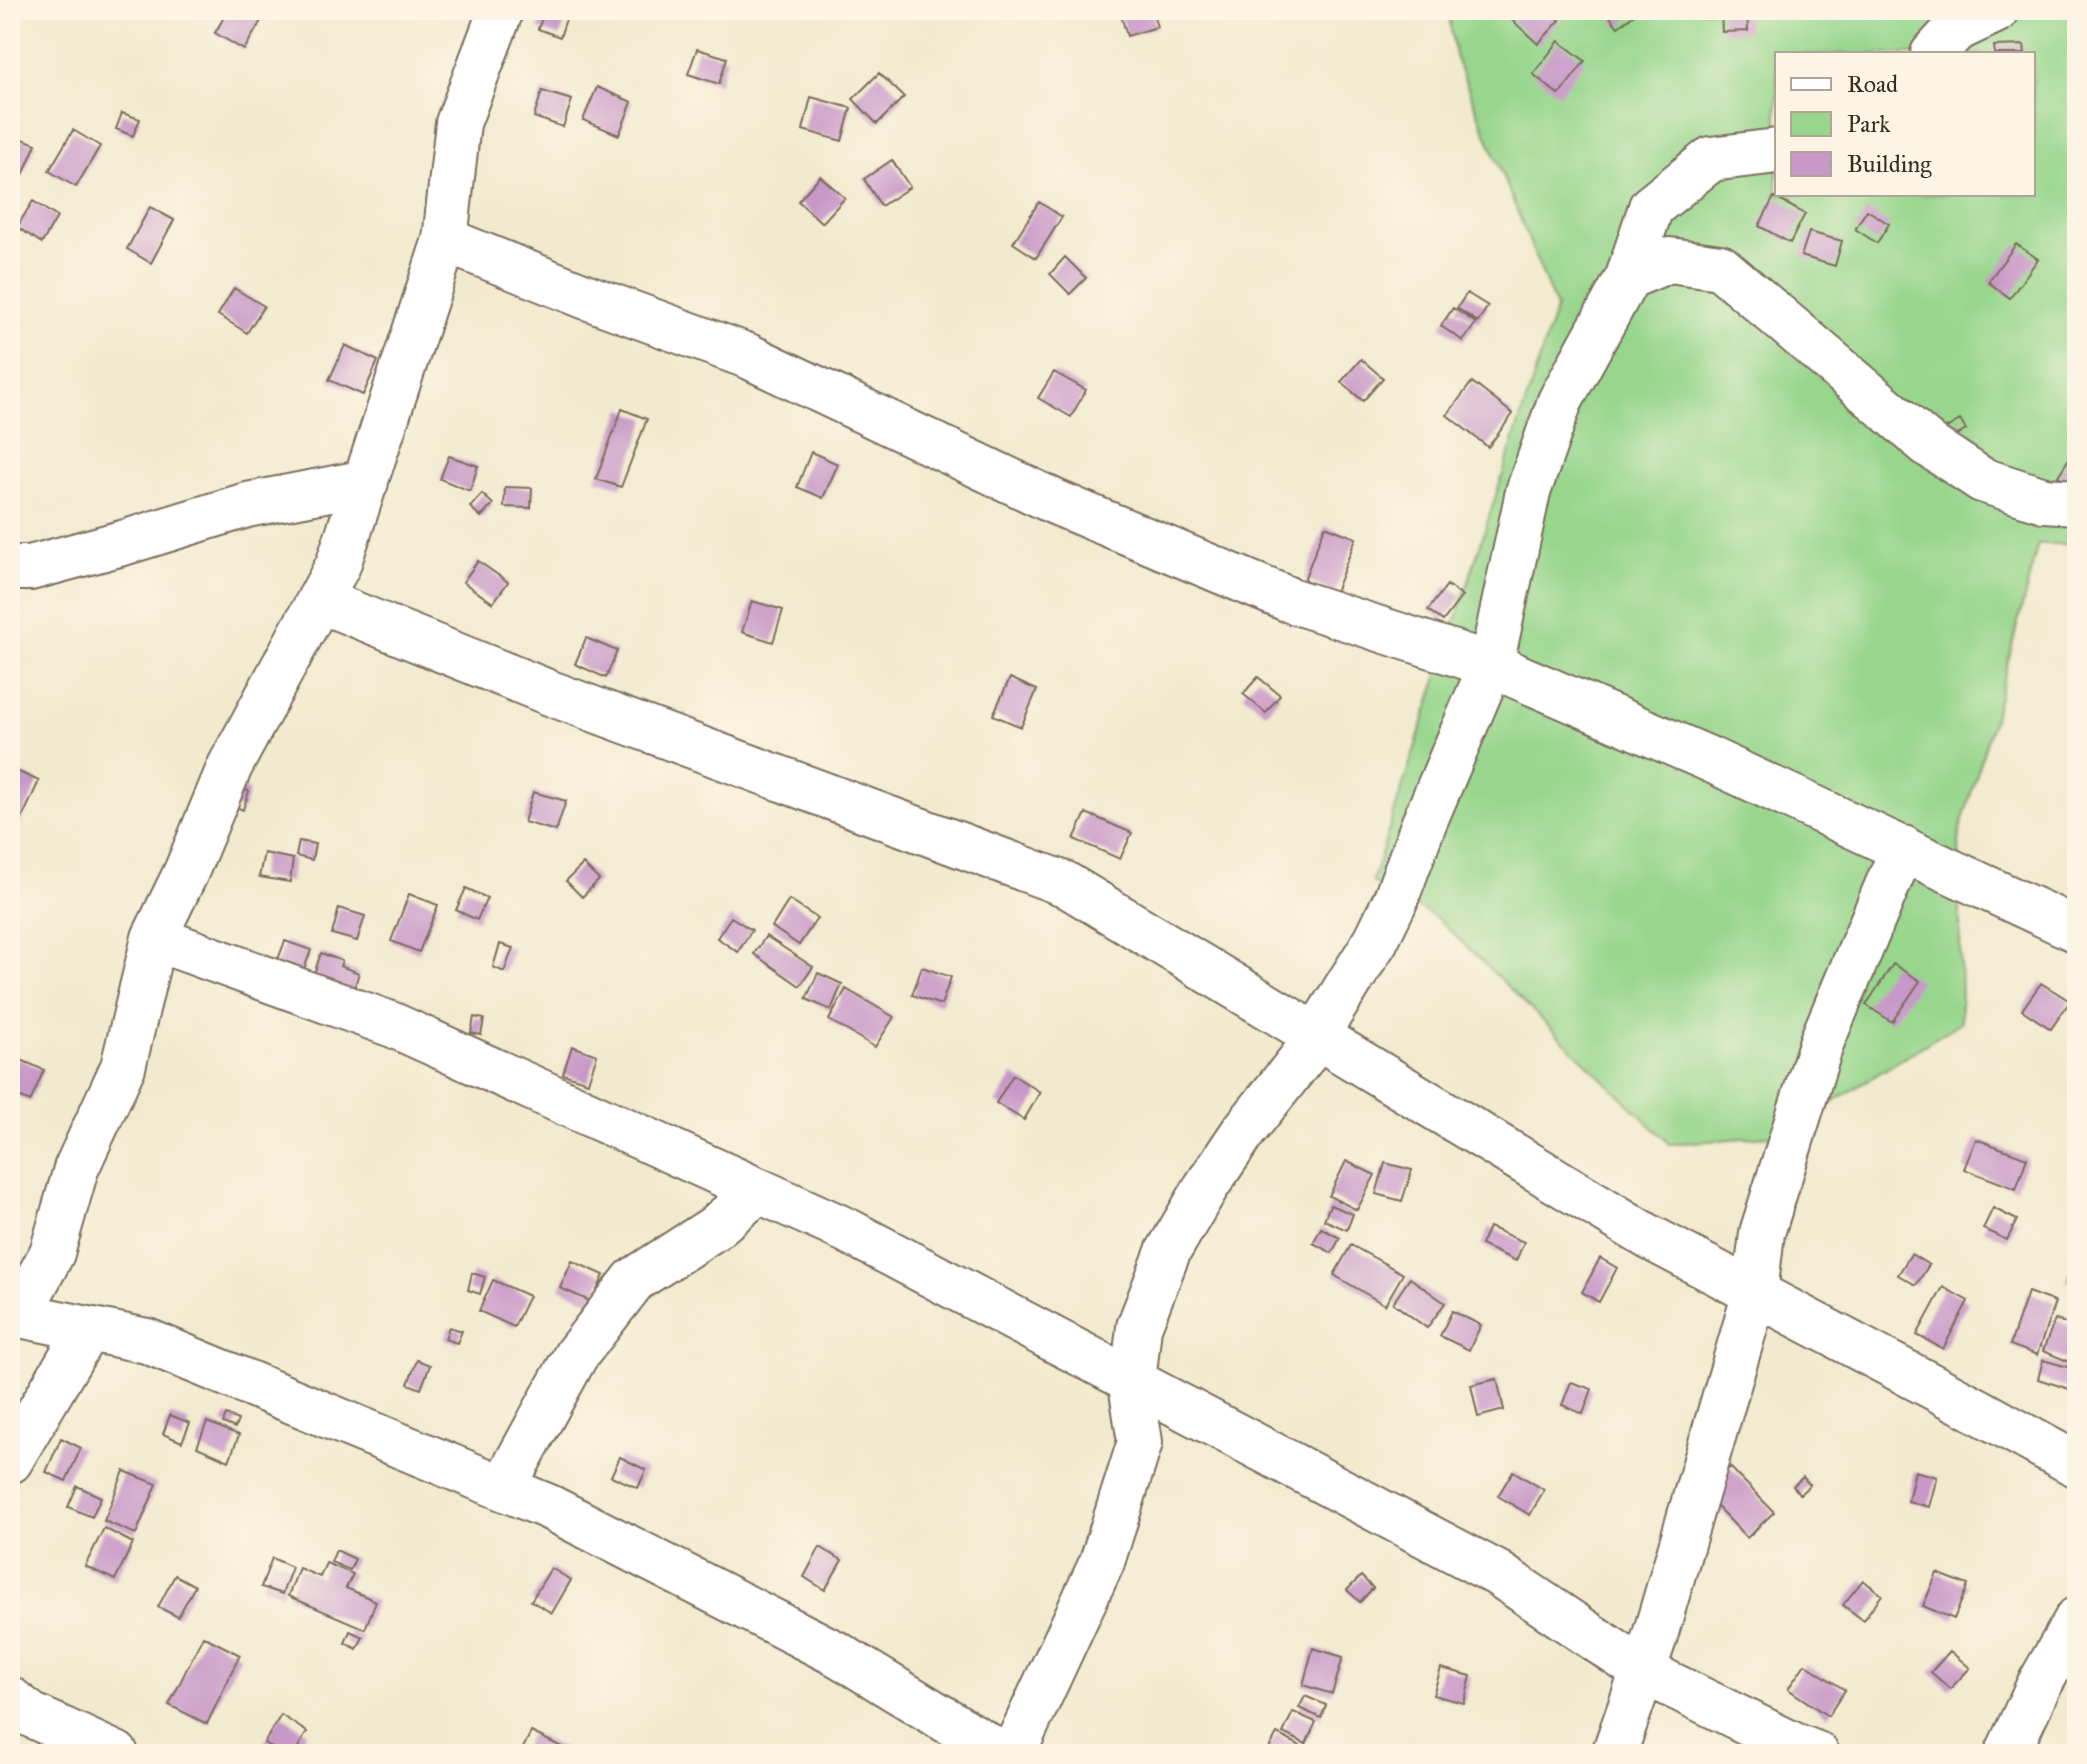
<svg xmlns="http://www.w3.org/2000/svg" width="2087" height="1764" font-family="'IM FELL Great Primer',serif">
<rect width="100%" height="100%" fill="#fcf5e5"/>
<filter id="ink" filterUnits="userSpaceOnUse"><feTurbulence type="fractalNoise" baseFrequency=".0125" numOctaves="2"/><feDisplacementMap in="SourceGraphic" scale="16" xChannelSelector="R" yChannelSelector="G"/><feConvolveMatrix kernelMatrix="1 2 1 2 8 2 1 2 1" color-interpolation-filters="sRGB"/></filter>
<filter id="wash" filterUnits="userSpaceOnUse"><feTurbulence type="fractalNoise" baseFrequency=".006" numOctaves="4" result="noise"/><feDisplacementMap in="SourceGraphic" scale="32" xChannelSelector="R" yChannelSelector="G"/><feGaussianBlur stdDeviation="1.8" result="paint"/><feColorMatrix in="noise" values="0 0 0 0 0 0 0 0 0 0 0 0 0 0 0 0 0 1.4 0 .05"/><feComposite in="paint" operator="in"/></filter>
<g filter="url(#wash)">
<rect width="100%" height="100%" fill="#f1eace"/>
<path fill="#97d68c" stroke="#698055" stroke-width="2" fill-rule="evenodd" d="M 1448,10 L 2077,10 L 2077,544 L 2038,544 L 1992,724 L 1959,833 L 1961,1022 L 1780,1135 L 1670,1144 L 1438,919 L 1372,882 L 1556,308 L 1455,56 ZM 1777,54 L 2033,54 L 2033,194 L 1777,194 Z"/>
<g id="blocks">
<path fill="#c898c8" d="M 228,10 L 241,10 L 261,21 L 244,50 L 215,33 Z
M 545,10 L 559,10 L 568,13 L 560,37 L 538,29 Z
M 1127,10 L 1152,10 L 1157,27 L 1127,36 L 1120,12 Z
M 1501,10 L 1549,10 L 1560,20 L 1538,44 Z
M 1605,10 L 1639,10 L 1618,27 Z
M 1721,10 L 1747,10 L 1748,31 L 1722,32 Z
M 1559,41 L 1585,61 L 1559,95 L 1533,74 Z
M 2024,45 L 2025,54 L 1995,54 L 1994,46 Z
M 697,49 L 727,58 L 719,84 L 688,74 Z
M 879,73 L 904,97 L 877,124 L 853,99 Z
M 597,87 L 632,102 L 619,135 L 583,120 Z
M 542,91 L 572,100 L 563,127 L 534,117 Z
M 811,97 L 851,108 L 842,141 L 803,130 Z
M 122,113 L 140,119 L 133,136 L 116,129 Z
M 73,130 L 100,146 L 76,187 L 49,171 Z
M 10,134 L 36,144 L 23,175 L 10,169 Z
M 892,160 L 910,187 L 881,206 L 864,179 Z
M 820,176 L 845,198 L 822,223 L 798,201 Z
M 1774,197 L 1805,214 L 1790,243 L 1759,226 Z
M 33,201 L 57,217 L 42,243 L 17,227 Z
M 1039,202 L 1062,217 L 1036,258 L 1013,243 Z
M 150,207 L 174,220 L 151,263 L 127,249 Z
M 1867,210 L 1889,224 L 1877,243 L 1855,229 Z
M 1809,232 L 1842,241 L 1835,266 L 1801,256 Z
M 2016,244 L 2038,259 L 2010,298 L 1988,282 Z
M 1065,257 L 1086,278 L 1070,294 L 1050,274 Z
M 234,288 L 264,306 L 247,333 L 218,315 Z
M 1467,293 L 1488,306 L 1478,322 L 1457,308 Z
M 1453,308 L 1476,323 L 1463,341 L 1441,326 Z
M 345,345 L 378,361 L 363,395 L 329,380 Z
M 1361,359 L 1383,378 L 1363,401 L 1341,382 Z
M 1054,372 L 1086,390 L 1071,417 L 1038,398 Z
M 1472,382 L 1513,414 L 1488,447 L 1447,415 Z
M 622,409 L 647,419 L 621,487 L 596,479 Z
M 1960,420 L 1966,430 L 1949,440 L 1943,430 Z
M 2077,446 L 2077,488 L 2058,476 Z
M 811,452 L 838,464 L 823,498 L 797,487 Z
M 449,456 L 478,466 L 470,491 L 440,479 Z
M 505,487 L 532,488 L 531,508 L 504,507 Z
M 482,494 L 493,504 L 481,517 L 470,507 Z
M 1325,526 L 1356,538 L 1335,592 L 1304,580 Z
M 478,561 L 508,582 L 493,603 L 463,582 Z
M 1447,585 L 1462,596 L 1443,621 L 1428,610 Z
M 752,601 L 783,610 L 773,642 L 742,632 Z
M 586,638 L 617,651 L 606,678 L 575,664 Z
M 1258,677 L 1280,695 L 1266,713 L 1243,694 Z
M 1010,678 L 1037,690 L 1021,727 L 993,715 Z
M 10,768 L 39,781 L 15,834 L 10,832 Z
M 237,787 L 249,791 L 243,810 L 231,805 Z
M 533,792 L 566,801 L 556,831 L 524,822 Z
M 1086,813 L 1132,833 L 1120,859 L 1074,839 Z
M 299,841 L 315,844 L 312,860 L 296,856 Z
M 264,853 L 293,859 L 290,882 L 259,877 Z
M 583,864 L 599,880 L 582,897 L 566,881 Z
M 466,888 L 487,898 L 477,920 L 456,910 Z
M 409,894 L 438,905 L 419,952 L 391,941 Z
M 789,900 L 817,918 L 799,945 L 772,927 Z
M 339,908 L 365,916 L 357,941 L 332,934 Z
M 731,917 L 752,930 L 738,952 L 717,938 Z
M 766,936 L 813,967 L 800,986 L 754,954 Z
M 285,941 L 311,950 L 300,980 L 274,970 Z
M 500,944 L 513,948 L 504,972 L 493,967 Z
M 321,953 L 342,961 L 340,966 L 359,973 L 353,992 L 313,977 Z
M 1893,964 L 1920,981 L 1892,1022 L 1866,1005 Z
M 922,967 L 951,977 L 941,1005 L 912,995 Z
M 818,973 L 842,984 L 831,1010 L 806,999 Z
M 2041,983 L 2070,1001 L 2051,1029 L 2022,1010 Z
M 846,989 L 894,1017 L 875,1047 L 829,1020 Z
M 474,1017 L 484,1019 L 481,1035 L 471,1033 Z
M 572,1046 L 597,1055 L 588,1082 L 563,1074 Z
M 10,1055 L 44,1070 L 30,1102 L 10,1093 Z
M 1013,1075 L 1040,1092 L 1024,1120 L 996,1103 Z
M 1976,1139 L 2027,1158 L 2016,1189 L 1964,1169 Z
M 1346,1161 L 1375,1175 L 1357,1210 L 1329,1196 Z
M 1385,1163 L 1412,1170 L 1402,1201 L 1376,1194 Z
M 1330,1205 L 1353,1214 L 1347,1230 L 1324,1220 Z
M 1993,1208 L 2017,1220 L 2007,1240 L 1983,1229 Z
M 1489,1227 L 1524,1242 L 1516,1261 L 1481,1245 Z
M 1321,1228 L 1340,1238 L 1332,1253 L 1313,1243 Z
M 1351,1245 L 1403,1274 L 1385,1305 L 1334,1275 Z
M 2077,1252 L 2077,1285 L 2066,1281 Z
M 1911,1254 L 1929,1265 L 1916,1285 L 1898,1275 Z
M 1600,1258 L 1617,1268 L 1599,1302 L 1582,1292 Z
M 572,1261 L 604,1275 L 592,1302 L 560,1288 Z
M 472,1273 L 485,1277 L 480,1294 L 468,1290 Z
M 1410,1278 L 1445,1303 L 1427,1328 L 1393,1303 Z
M 493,1280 L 529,1296 L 514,1327 L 479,1311 Z
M 1943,1287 L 1968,1301 L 1943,1349 L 1917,1335 Z
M 2028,1292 L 2055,1302 L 2037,1355 L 2010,1345 Z
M 1452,1311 L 1481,1325 L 1469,1350 L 1440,1336 Z
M 2055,1319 L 2077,1328 L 2077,1365 L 2043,1351 Z
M 449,1327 L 462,1331 L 457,1343 L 445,1339 Z
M 417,1360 L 430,1365 L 421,1389 L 408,1384 Z
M 2043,1360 L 2075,1369 L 2069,1389 L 2038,1379 Z
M 1497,1379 L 1504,1410 L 1478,1417 L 1471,1385 Z
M 1571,1382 L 1592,1389 L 1583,1414 L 1562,1405 Z
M 170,1415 L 190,1423 L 182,1442 L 163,1434 Z
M 226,1415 L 238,1420 L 235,1428 L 223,1423 Z
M 207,1422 L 239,1435 L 229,1461 L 197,1447 Z
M 61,1438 L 81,1448 L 66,1481 L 46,1472 Z
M 620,1457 L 646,1470 L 638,1488 L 611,1476 Z
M 1730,1467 L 1774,1512 L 1747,1538 L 1704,1493 Z
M 124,1471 L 157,1484 L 136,1534 L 104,1521 Z
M 1513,1471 L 1544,1490 L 1530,1515 L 1498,1496 Z
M 1915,1471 L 1937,1477 L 1929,1507 L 1908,1501 Z
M 1803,1477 L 1810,1485 L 1800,1494 L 1793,1486 Z
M 77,1486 L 101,1497 L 92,1517 L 68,1507 Z
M 104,1528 L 133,1543 L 115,1580 L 85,1566 Z
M 820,1547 L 842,1560 L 825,1590 L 804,1577 Z
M 336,1550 L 355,1559 L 350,1570 L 331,1562 Z
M 272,1558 L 292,1567 L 282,1594 L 261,1587 Z
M 326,1563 L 353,1574 L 346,1588 L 376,1601 L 365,1629 L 288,1596 L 299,1568 L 320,1577 Z
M 551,1568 L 571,1580 L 552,1613 L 531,1601 Z
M 1937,1573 L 1968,1585 L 1954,1619 L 1923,1606 Z
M 175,1575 L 195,1586 L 178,1617 L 158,1607 Z
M 1361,1576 L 1373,1588 L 1360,1602 L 1347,1590 Z
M 1863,1580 L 1882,1595 L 1863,1620 L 1843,1605 Z
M 350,1631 L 363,1637 L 357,1649 L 345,1643 Z
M 203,1636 L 240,1655 L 207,1724 L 169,1705 Z
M 1313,1648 L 1343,1657 L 1332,1694 L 1303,1685 Z
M 1950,1651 L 1970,1668 L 1950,1689 L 1931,1672 Z
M 1805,1664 L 1845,1690 L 1828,1716 L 1788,1689 Z
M 1441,1668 L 1471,1676 L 1464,1703 L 1433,1695 Z
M 1305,1696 L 1326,1705 L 1321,1718 L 1299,1708 Z
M 1293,1712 L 1316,1722 L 1306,1744 L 1283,1733 Z
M 281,1715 L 307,1732 L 294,1754 L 282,1754 L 264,1743 Z
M 531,1732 L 568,1750 L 566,1754 L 520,1754 Z
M 1277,1734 L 1305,1748 L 1302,1754 L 1266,1754 Z"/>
</g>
</g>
<g filter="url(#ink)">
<use href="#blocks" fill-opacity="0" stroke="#7b6d5c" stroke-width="2"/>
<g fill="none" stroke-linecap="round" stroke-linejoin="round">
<defs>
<path id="minor" d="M 1933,54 L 1955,30 L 1997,10
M 445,240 L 587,297 L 748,356 L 1055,502 L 1290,600 L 1491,665 L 1709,759 L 2077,930
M 1628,277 L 1651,207 L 1711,159 L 1777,151
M 10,568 L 30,568 L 126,542 L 247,505 L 366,482
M 319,600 L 550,693 L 1065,884 L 1649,1237 L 1977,1410 L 2077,1465
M 154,938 L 393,1025 L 848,1231 L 1497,1573 L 1643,1671 L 1794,1745 L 1817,1754
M 10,1313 L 147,1341 L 549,1507 L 839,1655 L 1002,1754
M 18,1316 L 52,1253 L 76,1169 L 123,1067 L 154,938 L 186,872 L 230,766 L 338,565 L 445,240 L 458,123 L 501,10
M 10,1461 L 87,1330
M 503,1488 L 576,1355 L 634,1280 L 713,1229 L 758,1191
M 10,1699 L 31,1715 L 116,1754
M 1013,1754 L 1102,1562 L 1140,1442 L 1132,1391 L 1139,1327 L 1168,1252 L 1206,1187 L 1243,1132 L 1302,1058 L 1376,940 L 1395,901 L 1424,823 L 1491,665 L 1528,492 L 1560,401 L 1628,277 L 1669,260 L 1720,267 L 1929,445 L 1982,480 L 2044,500 L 2077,502
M 1614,1754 L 1654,1639 L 1755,1293 L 1762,1233 L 1822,1041 L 1903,848
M 2007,1754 L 2038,1687 L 2077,1619"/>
</defs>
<use href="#minor" stroke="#7b6d5c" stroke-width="48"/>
<use href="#minor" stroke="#fff" stroke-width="44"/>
</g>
</g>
<rect width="2087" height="1764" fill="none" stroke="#fcf5e5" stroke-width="40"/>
<rect x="1775" y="52" width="260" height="144" fill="#fcf5e5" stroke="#afa495" stroke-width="2"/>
<rect x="1791" y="78" width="40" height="12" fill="#ffffff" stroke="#afa495" stroke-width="2"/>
<text x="1847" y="92" font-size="24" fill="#3b2a1e">Road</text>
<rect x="1791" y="112" width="40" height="24" fill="#97d68c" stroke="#afa495" stroke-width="2"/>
<text x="1847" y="132" font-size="24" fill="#3b2a1e">Park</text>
<rect x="1791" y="152" width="40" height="24" fill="#c898c8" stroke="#afa495" stroke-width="2"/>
<text x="1847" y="172" font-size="24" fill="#3b2a1e">Building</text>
</svg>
